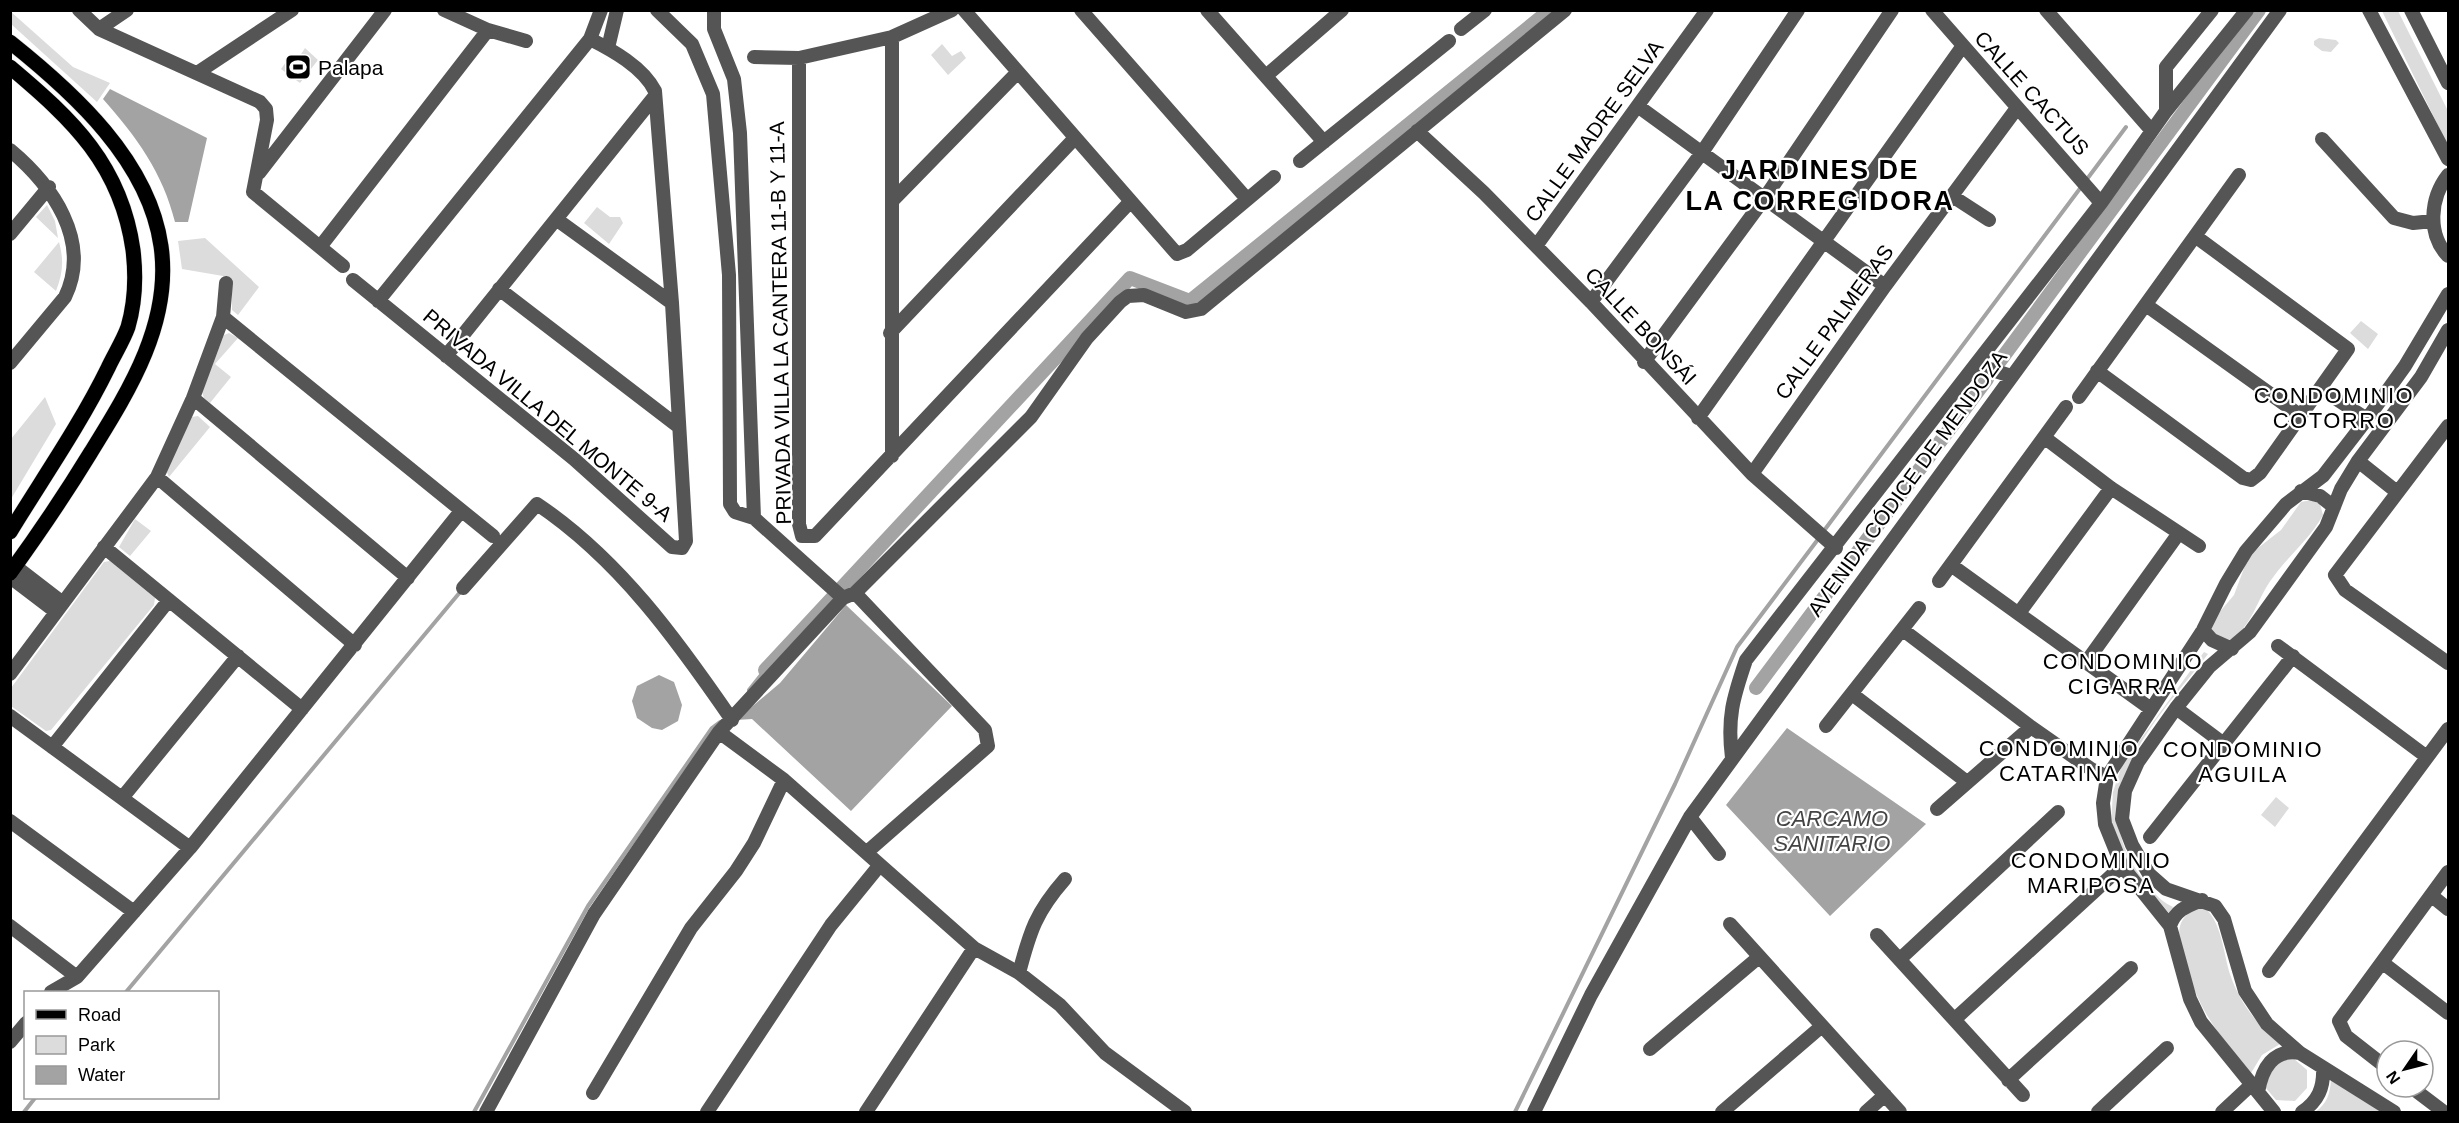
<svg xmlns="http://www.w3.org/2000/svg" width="2459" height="1123" font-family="Helvetica,sans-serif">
<rect width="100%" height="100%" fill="#fff"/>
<path fill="#dcdcdc" d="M 10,11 L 73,67 L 110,83 L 97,102 L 11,24 Z
M 2382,11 L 2398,11 L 2448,111 L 2448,146 Z
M 2319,38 L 2336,40 L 2339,43 L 2331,52 L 2322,51 L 2314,45 L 2314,41 Z
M 942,44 L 952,56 L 961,51 L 966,58 L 948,75 L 931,55 Z
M 305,48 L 318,60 L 300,83 L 281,69 L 288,59 L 294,65 Z
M 47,205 L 55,221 L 58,238 L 36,217 Z
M 597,207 L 610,217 L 620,217 L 623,223 L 609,244 L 584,223 Z
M 205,238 L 259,287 L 238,315 L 232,310 L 232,283 L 229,277 L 182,269 L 178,241 Z
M 59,242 C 64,260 63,273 56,291 L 34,272 Z
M 2361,321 L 2378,334 L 2368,349 L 2350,333 Z
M 229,333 L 238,338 L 215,364 L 231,377 L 210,403 L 204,398 L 202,392 L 224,335 Z
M 45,397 L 56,424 L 11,499 L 11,439 Z
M 198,416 L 210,427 L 169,477 L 166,470 L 192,417 Z
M 2311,500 L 2320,504 L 2323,515 C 2310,539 2290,554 2274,576 C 2255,600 2255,625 2227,642 L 2218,639 L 2211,630 L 2212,621 L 2234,595 L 2249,555 L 2281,530 L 2301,502 Z
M 135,519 L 151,531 L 130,556 L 119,547 Z
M 110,561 L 155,598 L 154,605 L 51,730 L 46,731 L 11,706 L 11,688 L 104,562 Z
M 2204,652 L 2208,654 C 2162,714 2084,788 2135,868 C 2145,883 2156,899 2173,907 L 2169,913 L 2123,858 L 2111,823 L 2113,792 L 2122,765 Z
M 2276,797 L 2289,808 L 2275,827 L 2261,815 Z
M 2195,909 L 2206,909 C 2223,926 2223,954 2231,977 C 2240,1003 2259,1027 2280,1044 L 2262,1055 L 2251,1073 C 2217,1033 2197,1009 2184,957 C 2178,936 2174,921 2195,909 Z
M 2293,1058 L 2307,1070 L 2307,1088 L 2295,1101 L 2276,1100 L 2265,1087 L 2277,1059 Z
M 2331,1080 L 2371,1100 L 2386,1112 L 2315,1112 C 2327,1104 2330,1094 2331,1080 Z"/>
<path fill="#a3a3a3" d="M 110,89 L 207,138 L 188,222 L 175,222 C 163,173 136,136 103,99 Z
M 846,605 L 952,706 L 851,811 L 752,719 L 736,720 L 780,683 Z
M 659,675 L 674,682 L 682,705 L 678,721 L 662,730 L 652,728 L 637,718 L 632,701 L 637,686 Z
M 1787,728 L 1926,824 L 1830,916 L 1726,805 Z"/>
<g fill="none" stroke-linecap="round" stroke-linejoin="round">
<path stroke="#a3a3a3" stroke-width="4" d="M 1823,532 L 2126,127
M 749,690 L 765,670
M 126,992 L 461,591
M 24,1112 L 35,1098
M 474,1112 L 588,906 L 712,728 L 720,722
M 1515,1112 L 1675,784 L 1737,647 L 1819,538"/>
<path stroke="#a3a3a3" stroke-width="14" d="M 2000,361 L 2259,10
M 765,670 L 1130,278 L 1190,301 L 1550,10
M 1756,688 L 1987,379"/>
<defs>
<path id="major" d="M 10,42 C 74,93 149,161 161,246 C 172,322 130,389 91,452 C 66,493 39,533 10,573
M 10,67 C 73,120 121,165 133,250 C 136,275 135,303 128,327 C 123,341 114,355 108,368 C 80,425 43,478 10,532"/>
</defs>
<use href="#major" stroke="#dbdbdb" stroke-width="16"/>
<path stroke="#555" stroke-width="14" d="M 79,10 L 99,29 L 260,102 L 266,109 L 267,120 L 253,192 L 343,266
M 444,10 L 488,30 L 526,41
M 657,10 L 692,44 L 713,94 L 729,275 L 730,504 L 735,512 L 754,518 L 843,598
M 714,10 L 714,29 L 734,79 L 740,133 L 754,518
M 964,10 L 1177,254 L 1187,250 L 1274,177
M 1081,10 L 1247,199
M 1207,10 L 1324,142
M 1932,10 L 2101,203
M 2046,10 L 2151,130
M 2369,10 L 2448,159
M 2411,10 L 2448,83
M 99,29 L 127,10
M 1461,29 L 1485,10
M 608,48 L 617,10
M 754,57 L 799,58 L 892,37 L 952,10
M 799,58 L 799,524 L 802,536 L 815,536 L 1130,202
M 197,73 L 292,10
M 1267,75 L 1342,10
M 1639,107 L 1885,286
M 2166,111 L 2247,10
M 1417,131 L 1484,193 L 1591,302 L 1752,474 L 1836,548
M 2322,139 L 2394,218 L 2413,223 L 2433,221
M 10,150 C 52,185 92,241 65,297 L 10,363
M 1300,161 L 1449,41
M 259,173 L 385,10
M 2448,175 C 2430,198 2427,234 2448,256
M 1952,196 L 1989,220
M 893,200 L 1017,73
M 556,219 L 672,303
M 10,234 L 49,187
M 1536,246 L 1707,10
M 320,247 L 488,30
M 353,280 L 574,459 L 672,547 L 682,548 L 686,541 L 672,303 L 655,91 C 643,67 612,50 590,39
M 499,289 L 679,427
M 378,301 L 590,39 L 601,10
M 1591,302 L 1701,154 L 1798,10
M 2146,305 L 2301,416
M 223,317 L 493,536
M 890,333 L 1074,139
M 446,356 L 655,96
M 1644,362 L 1764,199 L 1892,10
M 1977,365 L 2011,376
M 2097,371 L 2243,478 L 2251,480 L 2260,473 L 2348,349 L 2195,236
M 2321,389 L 2367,419
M 2079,397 L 2239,175
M 193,398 L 408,578
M 1698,418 L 1962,47
M 2448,426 L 2335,575 L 2345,590 L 2448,663
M 2045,438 L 2111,488 L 2199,546
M 892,456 L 892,37
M 2358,461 L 2397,492
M 1752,474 L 1885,286 L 2017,108
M 157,477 L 355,645
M 2301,491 L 2320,496 L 2334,507
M 104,547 L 302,709
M 1951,565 L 2151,709
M 15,566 L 63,603
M 10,577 L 56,612
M 1939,581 L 2066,407
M 463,588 L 537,504 C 619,559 677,640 732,720
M 855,593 L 985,730 L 988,746 L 867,852
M 2019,613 L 2111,488
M 1903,630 L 2031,727 L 2091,769 L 2107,777
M 2203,630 L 2212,640 L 2232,649
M 2278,646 L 2427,757
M 2087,661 L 2179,533
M 10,674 L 157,477 L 193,398 L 223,317 L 226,283
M 1852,694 L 1967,782
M 2176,708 L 2224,744
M 10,716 L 190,848
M 1826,726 L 1919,608
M 719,732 L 784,780 L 974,948 L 1019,973 L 1060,1005 L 1105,1053 L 1185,1112
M 52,747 L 169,600
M 1732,758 C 1727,718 1733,698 1746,660 L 2101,203 L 2166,111 L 2166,67 L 2212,10
M 122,798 L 238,656
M 1937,809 L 2031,727
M 1690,817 L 1719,854
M 10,821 L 134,912
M 2150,837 L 2293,656
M 2432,896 L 2448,909
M 1730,924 L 1900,1112
M 10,926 L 77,977
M 2170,926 C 2175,910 2187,906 2202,900
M 1877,935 L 2023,1095
M 1900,959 L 2058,812
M 2383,963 L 2448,1013
M 2269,971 L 2448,729
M 1019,973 C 1030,931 1036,912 1065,879
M 51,992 L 77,977 L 190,848 L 461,511
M 1955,1019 L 2122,866
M 10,1042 L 26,1023
M 1650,1049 L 1759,957
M 2387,1068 L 2346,1036 L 2339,1021 L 2448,872
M 2008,1080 L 2131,968
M 2411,1087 L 2444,1112
M 2258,1092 C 2262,1069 2273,1048 2300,1053
M 593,1093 L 691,928 L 736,871 L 754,843 L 784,780
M 486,1112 L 594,914 L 719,732 L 843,598 L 855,593 L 1031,417 L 1087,338 L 1120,302 L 1128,296 L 1144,295 L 1186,312 L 1201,309 L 1565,10
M 707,1112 L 831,925 L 879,866
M 866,1112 L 974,948
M 1534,1112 L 1591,995 L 1690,817 L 2280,10
M 1722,1112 L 1822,1026
M 1866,1112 L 1885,1095
M 2098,1112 L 2167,1048
M 2222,1112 L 2251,1085
M 2274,1112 L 2201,1022 L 2190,999 L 2170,926 L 2122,866 L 2105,824 L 2103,803 L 2107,777 L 2203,630 L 2226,584 L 2246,551 L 2286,504 L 2323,476 L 2367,419 L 2405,366 L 2448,294
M 2302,1112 C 2318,1101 2324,1088 2323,1068
M 2394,1112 L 2300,1053 L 2267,1024 L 2245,991 L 2224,919 L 2215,906 L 2166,889 L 2149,874 L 2132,845 L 2122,819 L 2125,791 L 2138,762 L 2176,708 L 2209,667 L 2250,632 L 2326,527 L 2341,489 L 2358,461 L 2421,377 L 2448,330"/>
<use href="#major" stroke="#000" stroke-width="15"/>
</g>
<defs>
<symbol id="stadium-square" viewBox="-11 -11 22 22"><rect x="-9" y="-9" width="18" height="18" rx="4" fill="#000" stroke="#fff"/><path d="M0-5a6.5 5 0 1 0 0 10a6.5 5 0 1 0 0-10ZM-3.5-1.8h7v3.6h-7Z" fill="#fff"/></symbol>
</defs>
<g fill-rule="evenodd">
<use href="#stadium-square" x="283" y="52" width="30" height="30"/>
</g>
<g text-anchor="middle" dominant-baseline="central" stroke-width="4.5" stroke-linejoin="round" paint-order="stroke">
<g font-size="21" fill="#000" stroke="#fff" text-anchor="start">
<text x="318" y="67">Palapa</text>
</g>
<g font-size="21" fill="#000" stroke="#fff">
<text transform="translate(2032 93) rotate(48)">CALLE CACTUS</text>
<text transform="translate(1594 131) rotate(-54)">CALLE MADRE SELVA</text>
<text transform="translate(1834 322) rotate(-54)">CALLE PALMERAS</text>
<text transform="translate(780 323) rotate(-91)">PRIVADA VILLA LA CANTERA 11-B Y 11-A</text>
<text transform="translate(1641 326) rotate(47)">CALLE BONSÁI</text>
<text transform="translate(548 415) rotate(40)">PRIVADA VILLA DEL MONTE 9-A</text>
<text transform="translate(1907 483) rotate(-54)">AVENIDA CÓDICE DE MENDOZA</text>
</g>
<g font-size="22" letter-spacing="1.5" fill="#000" stroke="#fff">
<text x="2334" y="395">CONDOMINIO<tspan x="2334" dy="25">COTORRO</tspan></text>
<text x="2123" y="661">CONDOMINIO<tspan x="2123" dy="25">CIGARRA</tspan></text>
<text x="2059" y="748">CONDOMINIO<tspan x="2059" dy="25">CATARINA</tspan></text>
<text x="2243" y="749">CONDOMINIO<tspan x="2243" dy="25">AGUILA</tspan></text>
<text x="2091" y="860">CONDOMINIO<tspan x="2091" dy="25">MARIPOSA</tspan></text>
</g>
<g font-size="22" font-style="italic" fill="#444" stroke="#fff">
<text x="1832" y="818">CARCAMO<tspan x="1832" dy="25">SANITARIO</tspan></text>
</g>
<g font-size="27" font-weight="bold" letter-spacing="1.5" fill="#000" stroke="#fff">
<text x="1820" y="170">JARDINES DE<tspan x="1820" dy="31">LA CORREGIDORA</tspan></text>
</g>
</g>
<rect width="2459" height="1123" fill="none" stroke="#000000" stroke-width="24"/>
<rect x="24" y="991" width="195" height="108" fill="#ffffff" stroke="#999999" stroke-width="1.5"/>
<rect x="36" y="1010" width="30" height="9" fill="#000000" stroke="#999999" stroke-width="1.5"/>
<text x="78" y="1021" font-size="18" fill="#000000">Road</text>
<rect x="36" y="1036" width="30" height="18" fill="#dcdcdc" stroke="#999999" stroke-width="1.5"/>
<text x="78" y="1051" font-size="18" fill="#000000">Park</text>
<rect x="36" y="1066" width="30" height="18" fill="#a3a3a3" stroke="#999999" stroke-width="1.5"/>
<text x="78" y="1081" font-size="18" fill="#000000">Water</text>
<g transform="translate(2405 1069) rotate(235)"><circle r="28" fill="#ffffff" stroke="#999999" stroke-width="1.5"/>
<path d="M0-4.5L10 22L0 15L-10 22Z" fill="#000000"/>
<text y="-9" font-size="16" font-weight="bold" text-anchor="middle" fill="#000000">N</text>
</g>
</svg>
